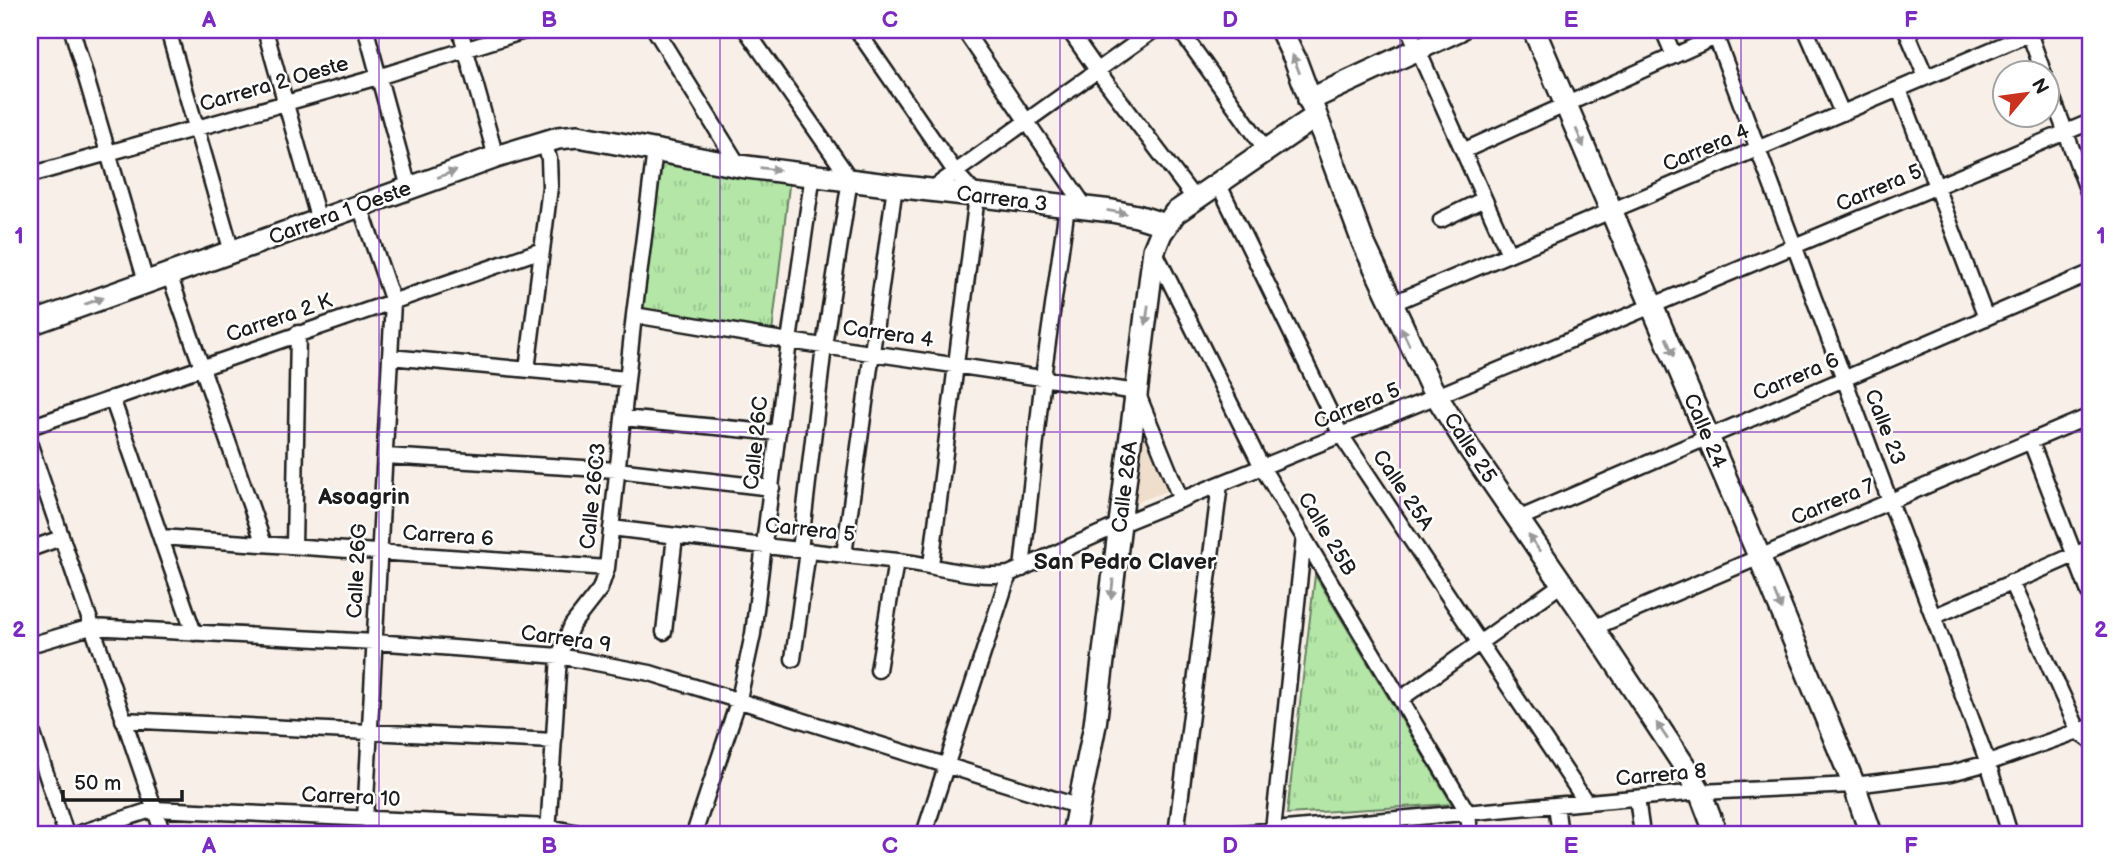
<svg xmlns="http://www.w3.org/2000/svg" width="2120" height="864" font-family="'Balsamiq Sans',sans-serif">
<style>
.built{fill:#f0decd}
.park{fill:url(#park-tufts);stroke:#688162;stroke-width:2}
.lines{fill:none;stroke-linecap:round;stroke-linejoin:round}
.street-casing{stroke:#1c1c1c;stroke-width:19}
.secondary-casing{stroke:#1c1c1c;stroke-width:26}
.street{stroke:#fff;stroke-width:14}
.secondary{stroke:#fff;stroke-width:21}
.oneway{fill:#999}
.grid{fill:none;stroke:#7b2cbf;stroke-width:2;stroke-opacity:0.55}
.labels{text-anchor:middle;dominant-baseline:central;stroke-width:5;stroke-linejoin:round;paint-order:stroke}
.street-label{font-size:21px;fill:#1c1c1c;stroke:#fff}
.neighbourhood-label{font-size:23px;font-weight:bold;fill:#1c1c1c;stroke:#fff}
.neatline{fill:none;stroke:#7b2cbf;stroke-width:2.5}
.grid-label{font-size:23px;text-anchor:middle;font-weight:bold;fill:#7b2cbf}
</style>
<defs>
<pattern id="park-tufts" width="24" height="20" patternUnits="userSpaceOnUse" patternTransform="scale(1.75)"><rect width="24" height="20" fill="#b3e6a7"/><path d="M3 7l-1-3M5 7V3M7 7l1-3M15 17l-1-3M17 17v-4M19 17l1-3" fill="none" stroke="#99c58f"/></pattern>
</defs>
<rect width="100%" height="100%" fill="#f8f0e8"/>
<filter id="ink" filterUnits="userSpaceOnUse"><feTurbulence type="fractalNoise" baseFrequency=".0143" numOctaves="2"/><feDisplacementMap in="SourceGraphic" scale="14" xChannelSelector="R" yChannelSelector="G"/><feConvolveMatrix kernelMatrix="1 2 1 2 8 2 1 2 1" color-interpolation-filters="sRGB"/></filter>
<g filter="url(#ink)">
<path class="built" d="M1142 429 1167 491 1133 504Z"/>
<path class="park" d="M660 160 790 177 772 333 638 310Z
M1315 575 1452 804 1287 814Z"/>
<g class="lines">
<defs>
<path id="street" d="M72 30 146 282
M168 30 232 252
M265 30 319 221
M366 30 409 188
M460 30 496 157
M655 30 739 166
M746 30 850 179 824 346 800 550
M857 30 956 173 977 196 931 565
M964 30 1086 208
M1069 30 1097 70 1194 198
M1180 30 1266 150
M1409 30 1509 254
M1663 30 1674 56
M1806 30 1842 113
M1906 30 1926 77
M2028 30 2044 74
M1716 37 1988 763 2010 834
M2046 80 2090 197
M1899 89 1986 318
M1463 151 1731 30
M30 175 378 77 528 30
M1218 183 1341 435 1586 802
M929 191 1154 30
M360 206 393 302 365 819
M1441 220 1484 199
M1154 250 1262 467 1468 813 1470 834
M169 274 264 544
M1391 304 2038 30
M634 315 789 341 1137 392 1181 500
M390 357 627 379
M527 370 550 187 549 159 544 141
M112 398 194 633
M623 418 778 433
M30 427 542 250
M2031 442 2090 595
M30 445 163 834
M385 456 617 470 772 488
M1518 519 2090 273
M611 528C707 540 802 550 898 561 935 565 973 579 1009 574L1121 524 1437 396 2090 122
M161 537 607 568
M294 546 298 333
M30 549 61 538
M844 555 895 186
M1022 569 1043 377 1067 207
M2011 582 2079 732 2090 740
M1933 617 2090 548
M1593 628 2090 416
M664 632 675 536
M30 645 91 627 375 642 559 656 650 673 1080 807
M793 659 808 551
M878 670 896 561
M1402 698 1562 584
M123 720 554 741
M30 725 66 834
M1637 798 1642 834
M1556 805 1560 834
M1273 830 1304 537
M77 834 154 809 549 827 584 834
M548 834 559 656 572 625 600 589 607 568 634 315 655 150
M694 834 739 699 753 634 789 341 813 174
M924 834 1009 574
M1176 834 1220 484
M1229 834 1700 792 1854 785 1951 773 1988 763 2090 727"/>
<path id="secondary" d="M1281 30 1295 59 1363 242 1431 387 1469 448 1593 628 1689 773 1700 792 1716 834
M1534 30 1759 556 1854 785 1871 834
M1309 100 1459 30
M30 324 496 157 558 138 578 136 739 166 895 186 1112 211 1137 216 1166 225
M1073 834 1095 725 1154 250 1161 233 1175 213 1315 117"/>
</defs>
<use href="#street" class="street-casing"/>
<use href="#secondary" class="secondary-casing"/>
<use href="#street" class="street"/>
<use href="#secondary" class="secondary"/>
</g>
<defs><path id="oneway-solid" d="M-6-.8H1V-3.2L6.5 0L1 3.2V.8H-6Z" transform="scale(1.75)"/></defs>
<g class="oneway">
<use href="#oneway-solid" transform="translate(1296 64) rotate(-111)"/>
<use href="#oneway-solid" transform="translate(1580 138) rotate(67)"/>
<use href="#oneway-solid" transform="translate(770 169) rotate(7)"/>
<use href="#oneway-solid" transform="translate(447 174) rotate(-20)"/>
<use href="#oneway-solid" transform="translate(1117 212) rotate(9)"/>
<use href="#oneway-solid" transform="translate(94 301) rotate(-20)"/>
<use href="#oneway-solid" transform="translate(1147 315) rotate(97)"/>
<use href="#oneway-solid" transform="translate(1405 336) rotate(-115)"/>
<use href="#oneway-solid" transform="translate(1670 347) rotate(67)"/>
<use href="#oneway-solid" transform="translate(1534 543) rotate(-125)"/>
<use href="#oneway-solid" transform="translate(1112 589) rotate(97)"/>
<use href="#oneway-solid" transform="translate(1778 601) rotate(68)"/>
<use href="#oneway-solid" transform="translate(1662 731) rotate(-124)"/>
</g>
</g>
<path class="grid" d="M379 30V834M720 30V834M1060 30V834M1400 30V834M1741 30V834M30 432H2090"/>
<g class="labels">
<g class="street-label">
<text transform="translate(274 84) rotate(-16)">Carrera 2 Oeste</text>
<text transform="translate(1706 148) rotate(-23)">Carrera 4</text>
<text transform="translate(1879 188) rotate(-23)">Carrera 5</text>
<text transform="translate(1002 199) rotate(7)">Carrera 3</text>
<text transform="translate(340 213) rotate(-20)">Carrera 1 Oeste</text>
<text transform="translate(279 318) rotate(-19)">Carrera 2 K</text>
<text transform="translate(888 334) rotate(8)">Carrera 4</text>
<text transform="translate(1796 377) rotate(-23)">Carrera 6</text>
<text transform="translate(1357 406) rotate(-22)">Carrera 5</text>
<text transform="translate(1885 427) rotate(69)">Calle 23</text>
<text transform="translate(1705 431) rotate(67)">Calle 24</text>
<text transform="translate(756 443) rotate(-84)">Calle 26C</text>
<text transform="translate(1470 448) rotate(57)">Calle 25</text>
<text transform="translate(1125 487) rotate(-83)">Calle 26A</text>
<text transform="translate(1403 490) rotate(56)">Calle 25A</text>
<text transform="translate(593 496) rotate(-84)">Calle 26C3</text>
<text transform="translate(1833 502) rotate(-23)">Carrera 7</text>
<text transform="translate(810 530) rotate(6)">Carrera 5</text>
<text transform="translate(1327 534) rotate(59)">Calle 25B</text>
<text transform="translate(448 536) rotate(4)">Carrera 6</text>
<text transform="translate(357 571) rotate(-87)">Calle 26G</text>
<text transform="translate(566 639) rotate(8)">Carrera 9</text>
<text transform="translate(1661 775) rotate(-5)">Carrera 8</text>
<text transform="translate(351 797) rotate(3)">Carrera 10</text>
</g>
<g class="neighbourhood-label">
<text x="364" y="497">Asoagrin</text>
<text x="1125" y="562">San Pedro Claver</text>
</g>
</g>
<rect width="2120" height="864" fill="none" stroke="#fff" stroke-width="77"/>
<g transform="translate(2026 94) rotate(61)"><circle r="33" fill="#ffffff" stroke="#a4a4a4" stroke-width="2"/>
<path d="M0-5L12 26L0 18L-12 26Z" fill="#c8321e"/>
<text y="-10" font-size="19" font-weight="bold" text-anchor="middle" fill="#1c1c1c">N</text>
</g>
<path d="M63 790v10h119v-10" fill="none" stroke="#1c1c1c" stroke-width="3.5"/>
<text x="74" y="790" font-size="21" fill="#1c1c1c" stroke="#ffffff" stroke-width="5" paint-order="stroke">50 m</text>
<rect x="38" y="38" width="2044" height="788" class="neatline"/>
<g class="grid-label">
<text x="209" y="27">A</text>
<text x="549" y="27">B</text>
<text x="890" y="27">C</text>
<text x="1230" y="27">D</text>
<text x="1571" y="27">E</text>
<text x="1911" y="27">F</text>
<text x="19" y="243">1</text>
<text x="2101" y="243">1</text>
<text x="19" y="637">2</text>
<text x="2101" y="637">2</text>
<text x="209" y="853">A</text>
<text x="549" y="853">B</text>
<text x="890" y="853">C</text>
<text x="1230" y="853">D</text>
<text x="1571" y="853">E</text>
<text x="1911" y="853">F</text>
</g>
</svg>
